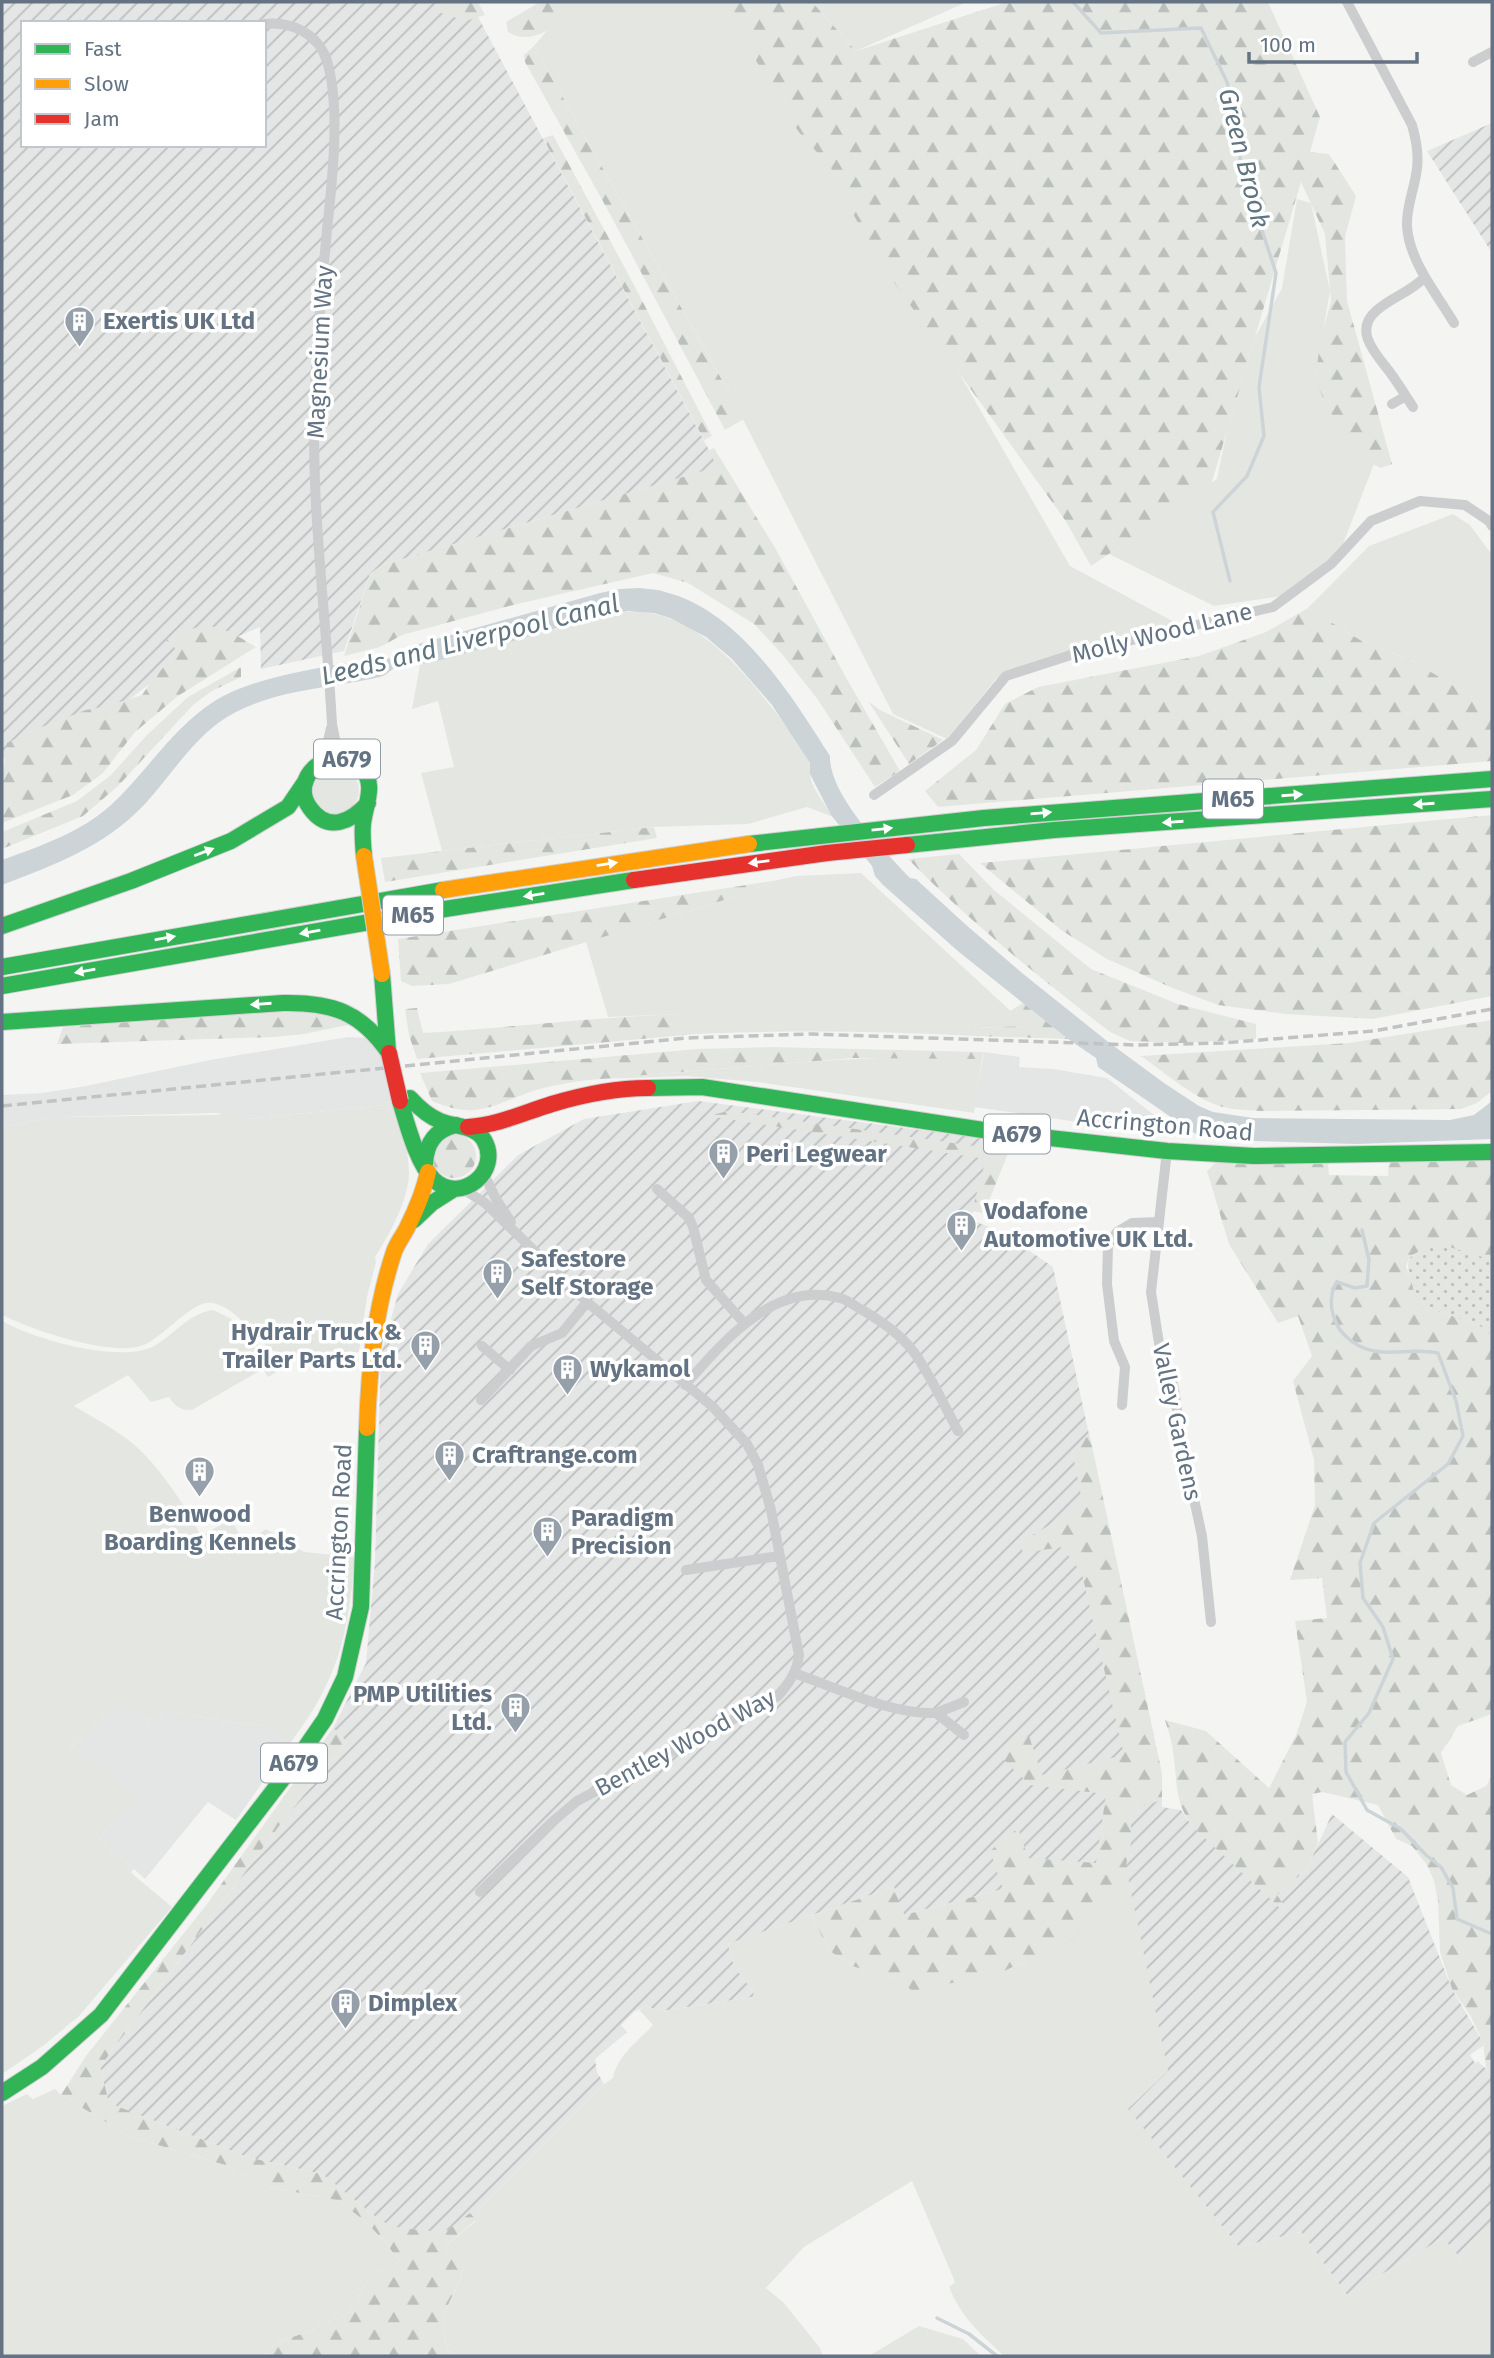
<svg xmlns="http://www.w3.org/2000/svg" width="1494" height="2358" font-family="'Fira Sans',sans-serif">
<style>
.built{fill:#e4e6e5}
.industrial{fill:url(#industrial-furrows);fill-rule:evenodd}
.grass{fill:#e4e7e1}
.forest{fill:url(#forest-firs)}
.park{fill:url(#park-dots)}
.water{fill:#cdd4d8}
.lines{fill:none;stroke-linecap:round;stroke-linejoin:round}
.stream{stroke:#cdd4d8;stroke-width:3.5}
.fast-casing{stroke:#d0d1d1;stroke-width:18}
.slow-casing{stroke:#d0d1d1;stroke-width:18}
.jam-casing{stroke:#d0d1d1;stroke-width:18}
.street{stroke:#cccdce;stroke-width:10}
.fast{stroke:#30b455;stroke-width:16}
.slow{stroke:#ff9f0a;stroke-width:16}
.jam{stroke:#e5322d;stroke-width:16}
.rail{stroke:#c1c3c3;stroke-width:3.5;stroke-dasharray:10 5;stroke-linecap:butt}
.slow-bridge-casing{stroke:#d0d1d1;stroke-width:18;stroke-linecap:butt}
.jam-bridge-casing{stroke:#d0d1d1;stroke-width:18;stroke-linecap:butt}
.slow-bridge{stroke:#ff9f0a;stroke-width:16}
.jam-bridge{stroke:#e5322d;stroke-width:16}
.oneway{fill:#fff}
.labels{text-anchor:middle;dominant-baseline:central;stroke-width:7;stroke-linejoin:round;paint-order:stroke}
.shield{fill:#fff;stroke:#929da8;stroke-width:2}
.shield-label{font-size:23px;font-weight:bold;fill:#647383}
.poi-label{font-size:24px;font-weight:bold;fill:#647383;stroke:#fff;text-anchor:start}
.street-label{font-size:24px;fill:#647383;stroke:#fff}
.water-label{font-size:26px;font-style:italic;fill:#607580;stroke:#fff}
</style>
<defs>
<pattern id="industrial-furrows" width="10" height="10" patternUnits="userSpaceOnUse" patternTransform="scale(1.75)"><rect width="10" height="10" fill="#e4e6e5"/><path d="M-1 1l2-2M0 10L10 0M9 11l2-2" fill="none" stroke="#bcbfbf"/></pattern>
<pattern id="forest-firs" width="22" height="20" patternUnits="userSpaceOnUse" patternTransform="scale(1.75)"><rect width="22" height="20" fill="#e4e7e1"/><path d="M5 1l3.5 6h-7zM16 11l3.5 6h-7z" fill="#bcc0bc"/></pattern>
<pattern id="park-dots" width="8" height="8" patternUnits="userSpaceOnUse" patternTransform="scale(1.75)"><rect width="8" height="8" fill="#e4e7e1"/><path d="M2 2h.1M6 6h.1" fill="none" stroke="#bcc0bc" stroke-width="1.8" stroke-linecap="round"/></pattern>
</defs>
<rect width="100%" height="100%" fill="#f4f5f3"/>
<path class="built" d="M348 1037 366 1038 374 1046 384 1062 395 1104 246 1119 217 1113 57 1117 2 1127V1095L42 1093 86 1086 210 1060Z
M984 1052 1020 1057 1019 1067 1053 1069 1107 1078 1182 1137 974 1107Z
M121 1703 148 1721 165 1710 191 1716 264 1726 289 1745 236 1820 208 1802 145 1879 99 1838 136 1797 71 1746Z"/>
<path class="industrial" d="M2 2H470L718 467 382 565 370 574 344 651 261 669 260 627 180 661 70 744 2 759ZM23 23H264V145H23Z
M1492 123V253L1427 151Z
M698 1101 1012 1142 969 1219 1002 1232 1053 1267 1162 1774V1807L1181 1810 1192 1826 1286 1908 1277 1895 1306 1870 1332 1814 1408 1877 1452 1989 1483 2042V2046L1470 2055 1475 2063 1478 2061 1492 2075V2236L1484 2229 1460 2258 1443 2238 1347 2295 1301 2232 1239 2247 1127 2109 1003 1889 904 1915 894 1887 728 1944 734 1966 754 1993 753 1997 662 2011 645 2006 634 2012 621 2025 627 2032 595 2059 597 2072 604 2084 472 2216 422 2254 322 2174 247 2157 108 2103 100 2067 288 1814 347 1742 333 1728 366 1663 375 1561 381 1355 398 1294 428 1244 518 1155 584 1119Z"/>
<path class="grass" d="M571 2H722L905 279 1070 566 1178 624 1063 653 996 679 947 739 893 714 729 392 534 46Z
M812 2H967L856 51Z
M1297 199 1311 203 1330 291 1315 379 1374 464 1338 557 1289 595 1214 606 1109 554 1217 479 1227 430 1255 337 1282 288Z
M1453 514 1470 525 1492 555V708L1487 707 1415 662 1360 640 1308 608 1369 546Z
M639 611C690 617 726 652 757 689 775 712 794 733 808 759 811 766 810 768 810 774 811 788 826 805 833 817L807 807 748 824 654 827 442 851 421 773 454 767 438 701 412 709 420 665 613 613Z
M311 790a24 24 0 1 1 48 0a24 24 0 1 1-48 0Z
M861 873 1027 1026 976 1028 974 1036C881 1031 790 1030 697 1034L680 1014 608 1017 586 942 721 901 778 880 796 876Z
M910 1057 982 1059 974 1113 757 1082 685 1076 631 1078V1076C724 1069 817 1059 910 1057Z
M395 1104C400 1126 409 1150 409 1173 409 1199 389 1236 375 1257L376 1262 367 1297 359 1352C336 1354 301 1362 280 1354 254 1343 242 1309 212 1303 192 1299 162 1340 141 1346 108 1356 32 1330 2 1315V1127L57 1117 215 1115 235 1112 239 1116 247 1119Z
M213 1310 230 1318 263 1350 286 1363 285 1367 268 1377 263 1369 192 1410C180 1410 176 1407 169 1397L151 1402 128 1375 74 1406C96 1419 119 1431 138 1448 162 1471 186 1507 201 1536L231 1519 245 1544 266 1529 304 1552 355 1557C351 1598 347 1641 329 1679 319 1703 304 1724 289 1745L263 1726 191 1716 165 1710 148 1721 121 1703 71 1746 137 1797 99 1838 134 1869 131 1872 135 1876 172 1907 79 2016 43 2046 2 2074V1321C33 1339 120 1364 154 1346 175 1334 189 1313 213 1310Z
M1130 1887 1168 2071 1128 2109 1239 2247 1301 2232 1347 2295 1443 2238 1460 2258 1484 2228 1492 2236V2356H1004C980 2333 962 2319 949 2287L955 2282 912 2181 804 2247 766 2288 784 2303 820 2348 823 2356H450C446 2344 441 2330 444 2317 448 2299 463 2284 463 2264L444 2247 476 2221 472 2216 604 2084 613 2078C617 2056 638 2041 653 2025L639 2010 645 2006 662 2011 753 1997 754 1993 734 1966 728 1944 812 1915 828 1950 855 1967 902 1980 1004 1971 1068 1942Z
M55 2089 61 2095 131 2137 225 2165 269 2187 336 2200 364 2220 385 2242 400 2262 371 2274 351 2311 311 2331 277 2342 263 2356H2V2106L27 2094 33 2099Z
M919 2326 963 2339 981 2356H869Z"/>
<path class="forest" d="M435 2H478L485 15 466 21 441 13Z
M540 2H576C564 23 532 48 508 32L506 22Z
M721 2H812L856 51 1007 2H1268L1320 117 1310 152 1329 154 1356 196 1345 237 1347 301 1392 464 1381 468 1361 459 1327 407 1315 379 1321 338 1331 301 1325 234 1301 182 1211 485 1091 566 1065 520 882 266 852 212 831 168 798 131Z
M534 46 744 419 725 430 610 214 525 62 524 55Z
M553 135 633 283 712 436 704 440 543 138Z
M714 448 774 546 848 681 900 771 875 787 818 700 782 654 754 624 688 583 653 573 513 605 402 635 380 647 344 656 370 574 382 565 717 467 709 450Z
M1308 608 1360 640 1415 662 1487 707 1492 708V761L938 807 925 791 976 750 1005 704 1038 687 1199 656 1266 632Z
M207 625 231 632 256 647 178 696 135 732 103 773 73 795 2 823V780L7 743 34 730 86 710 107 706 142 695 155 676 173 658 175 648 166 640 176 633Z
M241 667V677L212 691 193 705 118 786 83 816 2 849V832L77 801 111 775 147 735 188 697Z
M868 701 880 710 943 740 909 764Z
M1492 815V996L1373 1019 1285 1014 1218 1005 1170 987 1107 959 1061 930 980 863Z
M654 827 657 838 385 882 381 858Z
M959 854 994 890 1091 969 1178 1004 1256 1024V1039L1181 1043 1130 1041 1110 1032C1040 978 970 922 908 859Z
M778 880 721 901 449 984 412 986 401 981 398 939Z
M1023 1003 1068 1039 974 1036 976 1028 1026 1026 1010 1011Z
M417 1008 423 1033C509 1028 595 1017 681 1014L697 1034 417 1059 409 1035 405 1009Z
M265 1011H323L353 1024 304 1034 275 1037 57 1044 63 1027Z
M1492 1020V1091L1477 1103 1461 1109 1261 1111C1250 1110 1238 1110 1227 1108 1196 1101 1167 1074 1141 1056L1349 1043Z
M773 1047 984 1052 982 1059 853 1058 632 1076 631 1078C600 1078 570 1081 540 1089 495 1102 481 1122 432 1101L420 1073 697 1049Z
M728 1111 1009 1151 984 1213 972 1211 986 1159 708 1116Z
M432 1156a22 22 0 1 1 44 0a22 22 0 1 1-44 0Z
M1492 1159V1260L1420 1251 1409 1257 1406 1267 1413 1283 1418 1304 1479 1325 1492 1336V1714L1458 1726 1441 1753 1451 1785 1467 1795 1486 1786 1492 1776V2075L1486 2069 1483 2042 1470 2015 1452 1989 1440 1952 1438 1901 1434 1881 1427 1865 1412 1846 1396 1839 1378 1805 1322 1792 1312 1794 1318 1843 1306 1870 1277 1895 1286 1908 1284 1912 1192 1826C1173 1799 1178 1782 1173 1752 1172 1741 1168 1730 1165 1720L1206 1731 1269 1788 1296 1735 1307 1702 1295 1621 1327 1618 1322 1578 1290 1580 1315 1505 1314 1460 1293 1381 1312 1356 1298 1316 1278 1323 1229 1244 1207 1171 1218 1160 1328 1162 1329 1175 1388 1176 1389 1161Z
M1089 1432 1162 1774V1800L1135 1808 1131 1821V1843L1126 1865 1130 1887 1068 1942 1004 1971 913 1992 901 1980 855 1967 828 1950 812 1915 894 1887 904 1915 1003 1889 990 1851 1018 1828 1028 1858 1096 1863 1106 1794 1030 1785 1001 1757 1012 1740 1029 1736 1042 1775 1124 1755 1082 1574 1062 1547 1023 1553 1020 1542 1083 1506 1073 1455Z
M333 1728 347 1742 288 1814 100 2067 109 2103 247 2157 322 2174 381 2221 396 2227 426 2231 448 2230 470 2213 476 2220 444 2247 463 2264C463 2284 448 2298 444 2317 441 2330 446 2344 450 2356H263L277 2342 311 2331 351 2311 371 2274 400 2262 385 2242 364 2220 336 2200 269 2187 225 2165 131 2137 61 2095 86 2056 207 1904Z"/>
<path class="park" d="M1443 1245 1492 1260V1336L1479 1325 1417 1304C1415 1289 1405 1272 1409 1258L1420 1251Z"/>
<path class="water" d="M639 588C647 589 657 589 665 592 739 610 792 696 830 756 829 795 884 850 910 878L916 879 965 924 1022 973 1107 1041 1164 1083 1199 1106 1213 1112 1253 1118 1450 1120 1474 1115 1492 1101V1139L1356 1144 1215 1140 1200 1137 1098 1067 1096 1058 1068 1039 959 952 883 885 875 876 872 866 831 815 810 774V763L772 705 732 659 706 637 670 618 654 613 628 611 576 622 510 642 505 641C478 650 451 658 423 664 416 666 409 663 402 664 394 666 388 675 380 677 332 688 281 689 236 712 197 731 173 774 144 805 104 847 54 865 2 885V860C40 846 80 833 111 805 152 767 182 712 236 690 278 673 326 667 371 659 381 657 393 660 402 657 409 655 414 650 419 644L600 593 620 589Z"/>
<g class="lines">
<path class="stream" d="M1073 2 1101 33 1201 28 1227 82 1240 127V163L1276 273 1259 387 1264 436 1247 476 1213 512 1230 581
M1362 1230 1369 1260 1367 1286 1355 1288 1337 1282C1331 1290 1330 1305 1333 1314 1338 1336 1360 1351 1382 1352 1403 1353 1416 1349 1438 1353L1456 1401 1463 1436 1448 1464 1374 1523 1360 1563 1363 1598 1383 1627 1393 1659 1369 1713 1345 1742 1346 1772 1367 1810 1401 1829 1426 1855 1441 1867 1453 1888 1457 1919 1492 1934
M937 2318 969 2334 997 2356"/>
<defs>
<path id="fast" d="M749 844 984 818 1492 779
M907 845 1054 830 1492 799
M364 856C363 845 362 834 363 824 365 804 377 785 361 767 334 740 287 777 310 808 328 833 351 822 368 803
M2 926 131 881 231 841 288 807 305 782
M2 967 443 890
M382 974 388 1051
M2 986 445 909 634 880
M2 1022 283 1003C332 1002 361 1012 389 1053
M648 1088 702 1087 996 1132 1167 1151 1254 1156 1492 1152
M400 1101C407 1124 417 1164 434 1180 461 1205 502 1171 484 1140 475 1125 454 1127 440 1121 428 1116 419 1108 410 1098
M425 1164C426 1143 435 1130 456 1125
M414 1220 432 1203 454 1189
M2 2093 42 2067 101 2015 294 1764 325 1719 345 1677 361 1607 367 1428"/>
<path id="slow" d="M443 890 749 844
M367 1428C369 1368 375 1309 394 1252 397 1243 403 1236 407 1228 416 1210 424 1191 428 1172"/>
<path id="jam" d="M634 880 827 853 907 845
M468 1127C498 1125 523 1113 552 1104 582 1095 616 1088 648 1088"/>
</defs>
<use href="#fast" class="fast-casing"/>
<use href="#slow" class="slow-casing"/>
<use href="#jam" class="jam-casing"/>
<path class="street" d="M1347 2 1412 125C1416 139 1419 153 1417 168 1415 188 1406 206 1407 226 1409 261 1437 294 1454 323
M264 24C291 21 318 33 327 61 341 108 332 182 327 230 322 283 317 336 315 390 310 502 326 612 332 724L336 744 346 759
M1473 62 1492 52
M1392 404 1406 396
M1413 407C1405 395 1398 383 1389 371 1376 354 1353 331 1376 311 1391 297 1411 292 1425 277
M319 759 327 745 331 728
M874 795 952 741 1006 676 1077 653 1273 607 1331 564 1371 521 1420 501 1465 505 1489 521 1492 526
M1167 1151 1151 1292 1159 1343 1174 1388 1181 1439 1202 1536 1211 1622
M484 1174 496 1199 511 1222
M463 1189 485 1203 587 1302 713 1407 747 1444 758 1465 771 1510 799 1655C797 1672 789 1683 778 1696L577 1801 551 1823 480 1892
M657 1189 689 1218 693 1227 706 1280 745 1324
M482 1346 510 1370
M685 1385C724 1341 774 1280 840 1298 848 1300 856 1307 864 1311 882 1322 900 1334 913 1351 929 1372 945 1407 958 1431
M481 1400 531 1346 562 1333 587 1302
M1122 1405 1125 1367 1114 1341 1107 1284 1108 1245 1117 1232 1132 1223 1157 1222
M686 1570 779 1556
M794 1673C837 1688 892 1715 936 1713L964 1735
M936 1713 964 1702"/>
<use href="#fast" class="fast"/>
<use href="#slow" class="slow"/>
<use href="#jam" class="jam"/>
<path class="rail" d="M2 1106 686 1038 812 1034 1136 1045 1222 1043 1374 1031 1492 1009"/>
<defs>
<path id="slow-bridge" d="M364 856 382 974"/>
<path id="jam-bridge" d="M389 1053 400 1101"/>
</defs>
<use href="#slow-bridge" class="slow-bridge-casing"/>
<use href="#jam-bridge" class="jam-bridge-casing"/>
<use href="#slow-bridge" class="slow-bridge"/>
<use href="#jam-bridge" class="jam-bridge"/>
</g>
<defs><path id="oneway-solid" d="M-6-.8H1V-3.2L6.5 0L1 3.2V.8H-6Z" transform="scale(1.75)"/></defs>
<g class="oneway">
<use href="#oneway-solid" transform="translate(1292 795) rotate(-4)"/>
<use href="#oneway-solid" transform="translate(1424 804) rotate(176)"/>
<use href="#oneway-solid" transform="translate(1041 813) rotate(-5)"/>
<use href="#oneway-solid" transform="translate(1173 822) rotate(176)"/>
<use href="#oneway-solid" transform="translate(882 829) rotate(-6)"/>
<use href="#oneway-solid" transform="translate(204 852) rotate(-21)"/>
<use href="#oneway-solid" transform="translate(759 862) rotate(173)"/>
<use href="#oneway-solid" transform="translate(607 864) rotate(-9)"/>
<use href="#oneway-solid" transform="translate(534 895) rotate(171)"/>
<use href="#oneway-solid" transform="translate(310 932) rotate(170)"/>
<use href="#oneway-solid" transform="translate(165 938) rotate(-10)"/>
<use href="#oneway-solid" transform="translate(85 971) rotate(170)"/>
<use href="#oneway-solid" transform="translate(261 1004) rotate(176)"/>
</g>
<defs>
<symbol id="building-pin" viewBox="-11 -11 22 30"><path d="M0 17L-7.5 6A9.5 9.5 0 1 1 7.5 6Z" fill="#96a0aa" stroke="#fff"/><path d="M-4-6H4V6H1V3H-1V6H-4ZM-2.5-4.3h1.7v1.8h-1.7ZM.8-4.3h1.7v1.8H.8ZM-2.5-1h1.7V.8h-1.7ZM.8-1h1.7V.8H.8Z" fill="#fff"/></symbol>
</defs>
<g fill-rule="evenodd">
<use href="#building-pin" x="62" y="304" width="35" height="47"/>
<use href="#building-pin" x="706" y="1136" width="35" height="47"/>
<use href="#building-pin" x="944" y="1208" width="35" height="47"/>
<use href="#building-pin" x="480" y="1256" width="35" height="47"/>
<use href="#building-pin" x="408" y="1328" width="35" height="47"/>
<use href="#building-pin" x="550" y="1352" width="35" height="47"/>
<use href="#building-pin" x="432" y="1438" width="35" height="47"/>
<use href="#building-pin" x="182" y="1454" width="35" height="47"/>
<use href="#building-pin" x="530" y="1514" width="35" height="47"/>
<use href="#building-pin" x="498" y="1690" width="35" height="47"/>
<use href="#building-pin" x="328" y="1986" width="35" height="47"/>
</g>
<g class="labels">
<g class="shield">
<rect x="314" y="739.5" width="66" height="39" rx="5"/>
<rect x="1203" y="779.5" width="60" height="39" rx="5"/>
<rect x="383" y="895.5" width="60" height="39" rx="5"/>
<rect x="984" y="1114.5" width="66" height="39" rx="5"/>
<rect x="261" y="1743.5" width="66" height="39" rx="5"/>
</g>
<g class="shield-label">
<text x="347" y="759">A679</text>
<text x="1233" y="799">M65</text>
<text x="413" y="915">M65</text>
<text x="1017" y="1134">A679</text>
<text x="294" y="1763">A679</text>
</g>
<g class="poi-label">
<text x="103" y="321">Exertis UK Ltd</text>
<text x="746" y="1154">Peri Legwear</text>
<text x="984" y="1211">Vodafone<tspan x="984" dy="28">Automotive UK Ltd.</tspan></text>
<text x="521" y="1259">Safestore<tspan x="521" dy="28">Self Storage</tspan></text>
<text x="402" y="1332" text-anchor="end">Hydrair Truck &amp;<tspan x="402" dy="28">Trailer Parts Ltd.</tspan></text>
<text x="590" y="1369">Wykamol</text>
<text x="472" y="1455">Craftrange.com</text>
<text x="200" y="1514" text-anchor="middle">Benwood<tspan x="200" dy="28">Boarding Kennels</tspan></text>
<text x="571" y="1518">Paradigm<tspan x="571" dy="28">Precision</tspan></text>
<text x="492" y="1694" text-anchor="end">PMP Utilities<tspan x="492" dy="28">Ltd.</tspan></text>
<text x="368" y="2003">Dimplex</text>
</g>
<g class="street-label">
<text transform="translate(320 352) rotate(-87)">Magnesium Way</text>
<text transform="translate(1162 633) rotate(-14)">Molly Wood Lane</text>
<text transform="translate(1165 1125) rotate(5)">Accrington Road</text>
<text transform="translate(1177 1422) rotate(78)">Valley Gardens</text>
<text transform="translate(339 1532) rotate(-87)">Accrington Road</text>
<text transform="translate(685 1743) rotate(-28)">Bentley Wood Way</text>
</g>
<g class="water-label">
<text transform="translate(1244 158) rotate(76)">Green Brook</text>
<text transform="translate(470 640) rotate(-14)">Leeds and Liverpool Canal</text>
</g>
</g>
<rect width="1494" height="2358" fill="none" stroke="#647383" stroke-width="7"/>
<rect x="21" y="21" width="245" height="126" fill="#ffffff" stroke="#c1c7cd" stroke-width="2"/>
<rect x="35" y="44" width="35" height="10" fill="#30b455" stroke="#c1c7cd" stroke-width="2"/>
<text x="84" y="56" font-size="21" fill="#647383">Fast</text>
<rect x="35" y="79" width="35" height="10" fill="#ff9f0a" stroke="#c1c7cd" stroke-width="2"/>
<text x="84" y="91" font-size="21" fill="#647383">Slow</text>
<rect x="35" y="114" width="35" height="10" fill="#e5322d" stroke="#c1c7cd" stroke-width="2"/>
<text x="84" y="126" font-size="21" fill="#647383">Jam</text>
<path d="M1249 52v10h168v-10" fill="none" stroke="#647383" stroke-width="3.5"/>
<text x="1260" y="52" font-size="21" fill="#647383" stroke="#ffffff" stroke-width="5" paint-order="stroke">100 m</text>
</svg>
